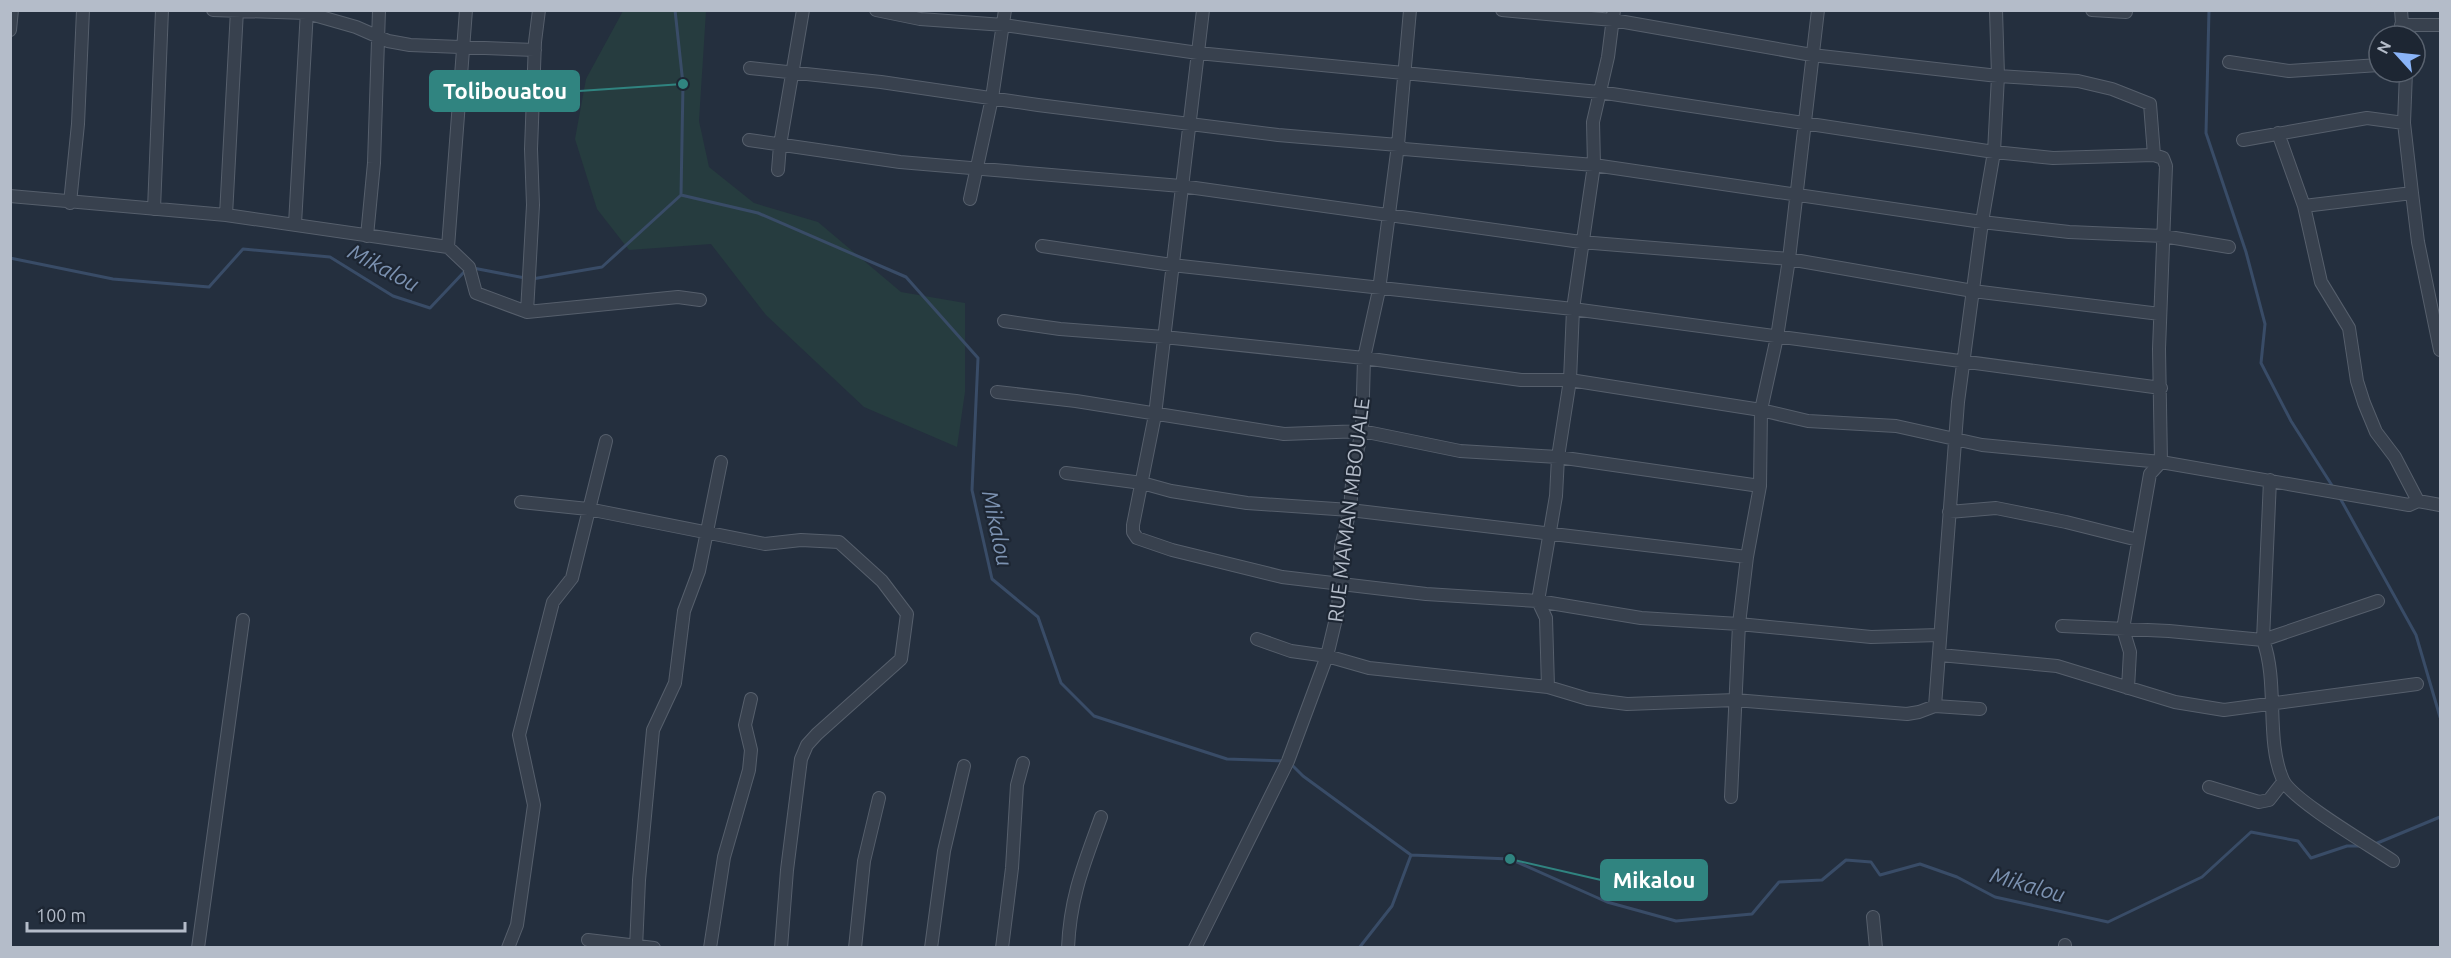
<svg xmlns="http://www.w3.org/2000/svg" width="2451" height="958" font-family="Ubuntu,sans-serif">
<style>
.green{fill:#263c3f}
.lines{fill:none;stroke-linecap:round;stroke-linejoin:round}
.stream{stroke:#394c67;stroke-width:3}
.minor-casing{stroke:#565f6c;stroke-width:14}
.minor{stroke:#38414e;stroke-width:12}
.labels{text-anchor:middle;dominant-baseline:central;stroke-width:4.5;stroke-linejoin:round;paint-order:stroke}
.street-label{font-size:21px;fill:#b4bcc9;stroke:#1d2633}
.water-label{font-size:22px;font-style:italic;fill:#7c92b1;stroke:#1d2633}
.leader{fill:none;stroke:#308480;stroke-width:2}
.callout-dot{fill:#308480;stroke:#1d2633;stroke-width:2}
.callout{fill:#308480;stroke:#308480;stroke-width:2}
.callout-label{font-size:22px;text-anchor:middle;font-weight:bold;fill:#fff}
</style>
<rect width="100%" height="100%" fill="#242f3e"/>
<path class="green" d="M623 11H706L699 121 709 167 754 203 818 222 901 292 965 303V392L957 447 864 407 766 315 711 244 629 250 597 209 575 139 586 79Z"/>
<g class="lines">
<path class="stream" d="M675 10 683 84 681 195
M2209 10 2206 133 2246 252 2265 324 2261 363 2291 421 2333 487
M681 195 758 213 906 277 978 358 972 490 992 579 1038 617 1061 683 1094 716 1227 759 1285 761
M10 258 113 279 209 287 243 249 330 257 393 296 430 308 465 271
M473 268 525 278
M532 279 602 267 681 195
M2340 498 2416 635 2440 717
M1291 764 1303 776 1411 855 1510 859 1607 902 1676 921 1752 914 1779 882 1822 880 1846 860 1871 862 1880 875 1920 864 1957 877 1995 897 2108 922 2202 877 2251 832 2298 841 2311 858 2347 846H2362
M2375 844 2440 817
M1359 948 1392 906 1411 855"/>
<defs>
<path id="minor" d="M213 10 307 13 356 27 388 41 410 45 535 50
M876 10 920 19 1004 25 1198 53 1599 92 1994 152 2053 158 2154 155 2163 158 2166 166 2159 349 2161 462 2150 474 2123 629 2130 652 2128 688
M1203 10 1155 415 1133 525V532L1137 538 1172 550 1282 577 1426 594 1538 601 1641 618 1739 624 1871 637 1939 635
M1502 10 1613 20 1812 55 1998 76 2078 81 2112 89 2150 104 2154 155
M2092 10 2126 12
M2401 10 2403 36
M2401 25H2440
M10 30 12 10
M2229 62 2289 71 2379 65
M750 68 881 82 1038 105 1278 135 1398 145 1404 149 1594 165 1982 222 2069 232 2163 236 2229 247
M2406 72 2404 123 2412 193 2418 242 2440 350
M2278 133 2304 206 2321 282 2349 328 2357 381 2364 403 2376 432 2395 457 2418 501
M749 140 900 162 1181 186 1581 242 1789 259 1973 291 2160 314
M2243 140 2367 118 2404 123
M778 170 780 145 803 10
M10 196 226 215 448 247 469 267 476 293 527 312 678 297 700 300
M970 199 992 98 1005 10
M70 203 78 124 83 10
M2304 206 2412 193
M154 209 162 10
M226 215 237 10
M295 224 307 10
M367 236 374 163 379 10
M1042 246 1172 265 1573 309 2161 388
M448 247 466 10
M527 312 533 205 531 149 535 42 539 10
M1004 321 1060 329 1164 337 1364 358 1521 380H1570L1761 410 1808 421 1896 426 1982 445 2161 462 2409 505 2418 501 2440 505
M997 392 1076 401 1284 434 1362 431 1460 451 1558 457 1760 486
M1066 473 1142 483 1171 491 1247 503 1350 510 1747 557
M2270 480 2263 640C2279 683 2265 740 2283 780 2292 800 2371 846 2393 861
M521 502 588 509 765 544 801 540 839 542 882 581 907 614 901 659 817 734 807 745 801 759 787 870 781 948
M1949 512 1996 508 2066 522 2138 540
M2062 626 2169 631 2263 640 2378 601
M1257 639 1291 651 1327 656 1369 668 1548 687 1588 699 1627 704 1735 700 1907 714 1919 712 1935 706 1980 709
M1940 655 2057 666 2175 702 2224 710 2417 684
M1548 687 1546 618 1538 601 1556 496 1558 457 1570 380 1573 309 1594 165 1593 122 1608 57 1614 10
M1935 706 1958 402 1982 222 1994 152 1998 76 1996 10
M2209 787 2259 802 2269 800 2283 782
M1731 797 1739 624 1747 557 1760 486 1761 410 1777 337 1789 259 1818 10
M1873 917 1876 948
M588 940 654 948
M198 948 243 620
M508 948 517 925 534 805 519 735 553 602 572 578 606 441
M636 948 639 880 653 730 675 683 684 611 699 571 721 462
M710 948 724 857 749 770 751 750 745 725 751 699
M855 948 864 861 879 798
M931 948 944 851 964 766
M1002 948 1012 868 1017 785 1023 763
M1068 948C1070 897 1084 864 1101 817
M1195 948 1288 761 1327 656 1338 610 1341 547 1350 510 1353 470 1362 431 1364 358 1379 290 1398 145 1410 10
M2065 948V945"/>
</defs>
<use href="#minor" class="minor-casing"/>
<use href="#minor" class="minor"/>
</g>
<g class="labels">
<g class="street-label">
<text transform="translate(1348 510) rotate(-83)">RUE MAMAN MBOUALE</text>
</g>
<g class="water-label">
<text transform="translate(384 267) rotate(28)">Mikalou</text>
<text transform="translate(998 528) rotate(78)">Mikalou</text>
<text transform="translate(2028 884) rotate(16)">Mikalou</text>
</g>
</g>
<path class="leader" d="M683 84L579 91M1510 859L1601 880"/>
<g class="callout-dot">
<circle cx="683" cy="84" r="6"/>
<circle cx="1510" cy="859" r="6"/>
</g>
<g class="callout">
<rect x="430" y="71" width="149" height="40" rx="6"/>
<rect x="1601" y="860" width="106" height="40" rx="6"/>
</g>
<g class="callout-label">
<text x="505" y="99">Tolibouatou</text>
<text x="1654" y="888">Mikalou</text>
</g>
<rect width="2451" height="958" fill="none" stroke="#b4bcc9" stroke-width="24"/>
<g transform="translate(2397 54) rotate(297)"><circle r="28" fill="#1d2633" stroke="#59626f" stroke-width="1.5"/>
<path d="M0-4.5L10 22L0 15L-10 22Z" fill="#8ab4f8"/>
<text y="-9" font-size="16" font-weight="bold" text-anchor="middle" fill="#b4bcc9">N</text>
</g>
<path d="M27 922v9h158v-9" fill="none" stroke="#b4bcc9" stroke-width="3"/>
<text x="36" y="922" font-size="18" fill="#b4bcc9" stroke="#1d2633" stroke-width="4.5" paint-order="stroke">100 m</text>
</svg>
